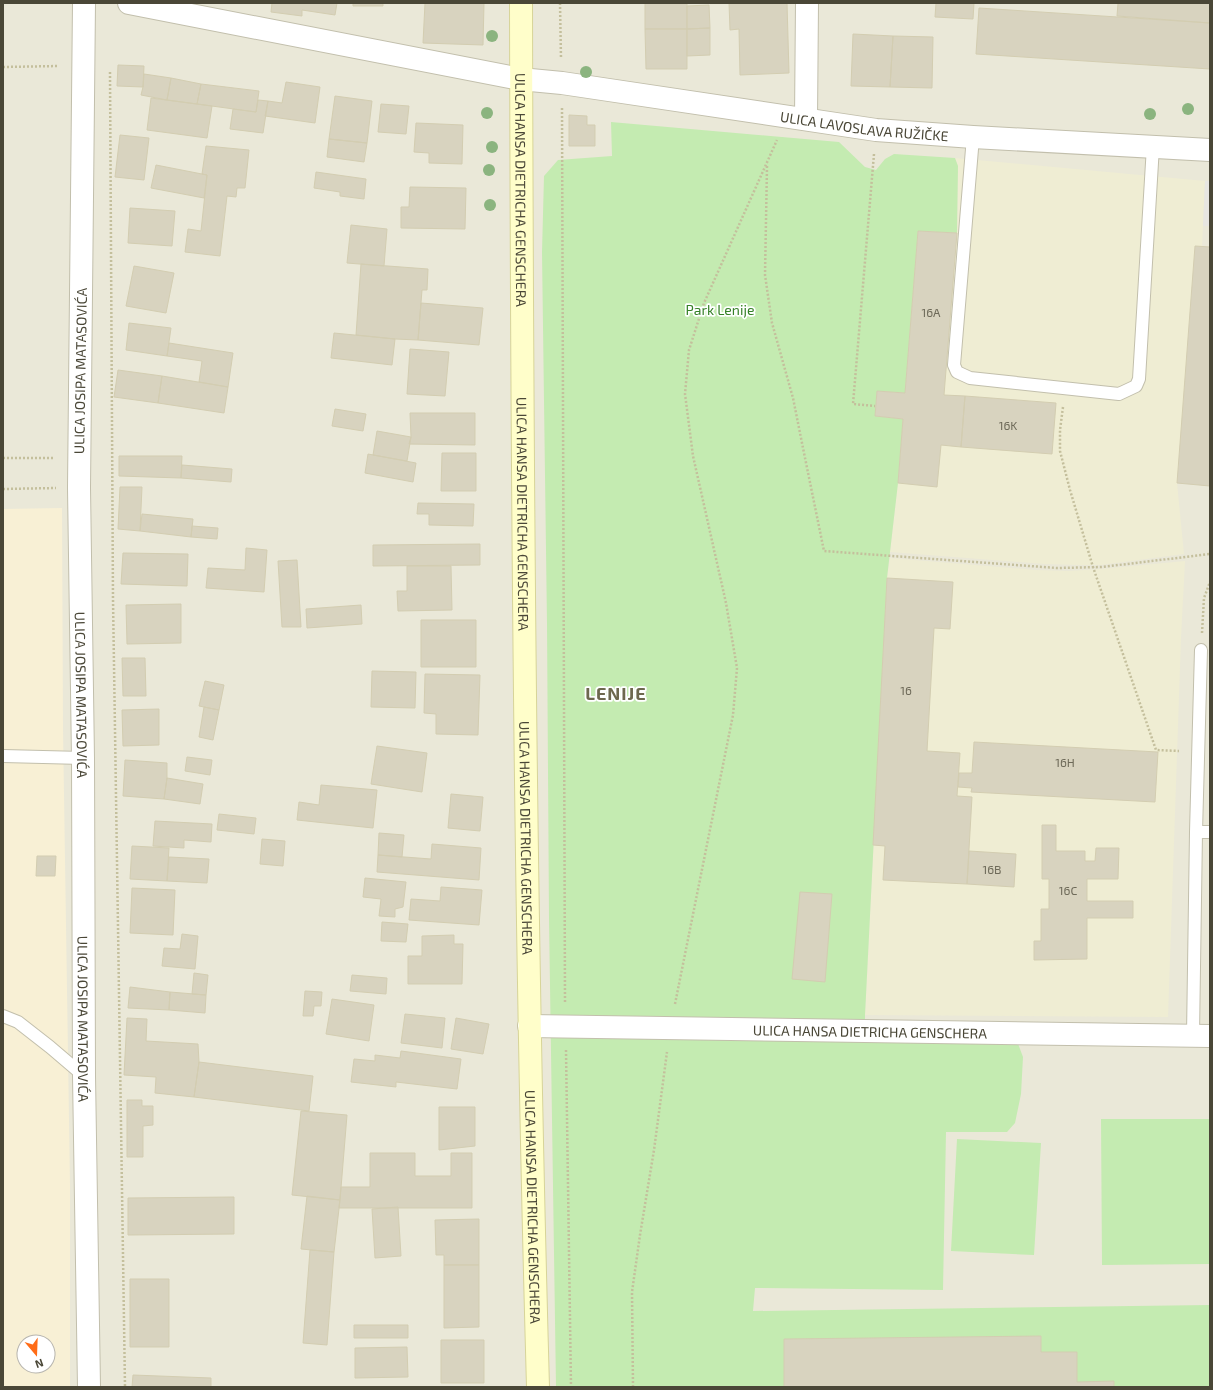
<svg xmlns="http://www.w3.org/2000/svg" width="1213" height="1390" font-family="'Exo 2',sans-serif">
<style>
.residential{fill:#eae8d8;fill-rule:evenodd}
.commercial{fill:#f8f0d5;fill-rule:evenodd}
.education{fill:#efedd3}
.green{fill:#c4ebb1}
.parking{fill:#e7e6e1}
.building{fill:#d8d3bf;stroke:#d3cdb1}
.lines{fill:none;stroke-linecap:round;stroke-linejoin:round}
.lane-casing{stroke:#c2bfac;stroke-width:14}
.street-casing{stroke:#c2bfac;stroke-width:24}
.secondary-casing{stroke:#d7d498;stroke-width:24}
.path{stroke:#c4bf9c;stroke-width:2.5;stroke-dasharray:2 2;stroke-linecap:butt}
.lane{stroke:#fff;stroke-width:12}
.street{stroke:#fff;stroke-width:22}
.secondary{stroke:#fffeca;stroke-width:22}
.tree{fill:#8bb47f}
.labels{text-anchor:middle;dominant-baseline:central;stroke-width:3.5;stroke-linejoin:round;paint-order:stroke}
.number-label{font-size:12px;fill:#6e6a59}
.street-label{font-size:14px;fill:#4a4737;stroke:#fff}
.park-label{font-size:14px;fill:#358027;stroke:#fff}
.district-label{font-size:18px;font-weight:bold;letter-spacing:1px;fill:#6d684e;stroke:#fff}
</style>
<rect width="100%" height="100%" fill="#f5f4ea"/>
<path class="residential" d="M3 3H1210V1387H3ZM24 1342H48V1366H24Z"/>
<path class="commercial" d="M62 508 63 729 70 1185V1387H3V509ZM24 1342H48V1366H24Z"/>
<path class="education" d="M955 158 1205 181 1202 247 1195 246 1177 483 1184 554 1101 565H1079L1045 564 890 552 898 483 903 419 875 416 877 391 905 393 918 231 957 233 958 166Z
M890 558 1036 570 1068 571 1100 569 1185 561 1181 638 1168 1017 865 1015 887 578Z"/>
<path class="green" d="M611 122 839 142 865 167 876 170 885 159 894 154 955 158 958 166 957 233 918 231 905 393 877 391 875 416 903 419 898 483 887 578 865 1015V1040L1017 1041 1023 1057 1021 1094 1015 1123 1007 1132H946L943 1290 755 1288 753 1311 1210 1305V1387H556L549 918 547 624 542 252 544 176 558 160 612 156Z
M1101 1119H1210V1264L1102 1265Z
M957 1139 1041 1143 1034 1255 951 1251Z"/>
<path class="parking" d="M1205 181H1210V226H1203Z"/>
<path class="building" d="M272 3H337L335 15 302 10V16L271 12Z
M353 3H383V6H353Z
M425 3H484L483 45 423 43Z
M645 3H687V29H645Z
M729 3H787L789 73 740 75 739 29 730 30Z
M936 3H974L973 19 935 17Z
M1118 3H1210V23L1117 16Z
M709 5 710 28 687 29V6Z
M979 8 1210 23V69L976 54Z
M710 28V55L687 56V29Z
M645 29H687V69H646Z
M853 34 893 36 890 87 851 86Z
M893 36 933 37 932 88 890 87Z
M118 65 144 66 143 87 117 86Z
M144 74 171 78 167 100 141 95 143 87Z
M171 78 201 84 197 104 167 100Z
M286 82 320 87 315 123 265 116 268 101 282 103Z
M201 84 259 91 256 112 197 104Z
M335 96 372 101 367 143 329 139Z
M151 98 212 106 207 138 147 130Z
M258 100 268 101 263 133 230 129 233 109 256 112Z
M381 104 409 106 406 134 378 132Z
M569 115 587 116V125H595V146H569Z
M416 123 463 125 462 164 429 163V153L414 152Z
M120 135 149 138 144 180 115 177Z
M329 139 367 143 364 162 327 157Z
M206 146 249 150 245 188H237L236 197 227 196 220 256 185 252 188 229 201 231 207 175 202 174Z
M156 165 207 175 204 198 151 188Z
M316 172 366 179 364 199 340 196V192L314 188Z
M410 187 466 188 465 229 401 228V207H409Z
M130 208 175 211 172 246 128 243Z
M351 225 387 229 384 266 347 263Z
M918 231 957 233 944 395 965 396 961 447 941 445 937 487 898 483 903 419 875 416 877 391 905 393Z
M1195 246 1210 247V486L1177 483Z
M361 264 428 269 427 290H422L418 340 395 339 356 335Z
M134 266 174 273 166 313 126 306Z
M421 303 483 308 479 345 418 340Z
M129 323 171 328 167 356 126 350Z
M334 333 395 339 392 365 331 358Z
M169 343 233 353 228 387 199 382 202 361 167 356Z
M410 349 449 352 445 396 407 394Z
M118 370 162 376 158 403 114 397Z
M162 376 228 387 224 413 158 403Z
M965 396 1056 403 1052 454 961 447Z
M335 409 366 414 363 431 332 426Z
M410 413H475V445L409 444 411 437Z
M377 431 411 437 407 461 373 455Z
M442 453H476V491H441Z
M368 454 416 463 413 482 365 473Z
M119 456H182L181 478 119 476Z
M182 465 232 469 231 482 181 478Z
M120 487H142L140 531 118 529Z
M418 503 474 504 473 526 429 525V514H417Z
M142 514 193 519 191 537 140 531Z
M192 526 218 528 217 539 191 537Z
M480 544V565L373 566V545Z
M246 548 267 550 264 592 206 588 208 568 245 570Z
M123 553 188 554 187 586 121 584Z
M297 560 301 627H282L278 561Z
M407 566H451L452 610 398 611 397 591H407Z
M887 578 953 582 950 629 934 628 927 751 960 753 957 796 972 797 967 884 883 880 885 846 873 845Z
M181 604V643L127 644 126 605Z
M361 605 362 624 307 628 306 609Z
M421 620H476V667H421Z
M122 658H145L146 696H123Z
M372 671 416 672 415 708 371 707Z
M425 674 480 675 478 735 436 734V714L424 713Z
M205 681 224 685 219 710 199 706Z
M204 707 219 710 213 740 199 737Z
M159 709V745L123 746 122 710Z
M974 742 1158 752 1155 802 971 792 972 788 958 787 959 773H972Z
M377 746 427 753 422 792 371 784Z
M187 757 212 760 210 775 185 771Z
M125 760 167 763V778L164 799 123 796Z
M167 778 203 784 200 804 164 799Z
M321 785 377 790 373 828 297 820 299 802 319 805Z
M451 794 483 797 480 831 448 828Z
M219 814 256 818 254 834 217 830Z
M155 821 212 824 211 842 184 840V848L153 846Z
M1042 825H1056V851H1085V861H1095L1096 848H1119L1118 879H1087V901H1133V918H1087V959L1034 960V941H1041V909H1049V879H1042Z
M379 833 404 835 402 857 378 855Z
M262 839 285 841 283 866 260 864Z
M432 844 481 848 479 880 377 872 378 855 431 859Z
M132 846 169 848 167 881 130 879Z
M969 851 1016 854 1014 887 967 884Z
M37 856H56L55 876H36Z
M169 857 209 859 207 883 167 881Z
M365 878 406 882 403 907 395 909V917L379 916 381 899 363 897Z
M441 887 482 890 479 925 409 920 411 899 440 901Z
M132 888 175 890 173 935 130 933Z
M800 892 832 894 825 982 792 979Z
M382 922 408 924 406 942 381 941Z
M182 934 198 936 195 969 162 966 164 948 180 949Z
M454 935V944H463L462 984H408V956H422V936Z
M194 973 208 975 206 995 192 994Z
M352 975 387 978 386 994 350 991Z
M130 987 170 992 169 1010 128 1008Z
M305 991 322 992 321 1006H314L313 1016H303Z
M170 992 206 995 205 1013 169 1010Z
M332 999 374 1005 369 1041 326 1034Z
M405 1014 445 1018 442 1048 401 1043Z
M127 1018 147 1019 146 1041 198 1044 199 1062 194 1097 155 1093 156 1077 124 1075Z
M456 1018 489 1024 483 1054 451 1049Z
M401 1051 461 1059 457 1089 396 1082V1087L351 1082 354 1059 375 1061V1055L400 1058Z
M199 1062 313 1076 309 1111 194 1097Z
M127 1100H142V1106H153V1125L143 1126V1157H127Z
M439 1107H475V1146L439 1150Z
M301 1111 347 1115 340 1200 292 1195Z
M370 1153H415V1176H451V1153H472V1208H339L341 1187H370Z
M307 1196 340 1200 334 1252 301 1249Z
M234 1197V1234L128 1235V1198Z
M398 1207 401 1256 375 1258 372 1209Z
M479 1219V1265H444V1255H436L435 1220Z
M310 1250 334 1252 327 1345 303 1343Z
M444 1265H479V1327L444 1328Z
M130 1279H169V1347H130Z
M354 1325H408V1338H354Z
M1041 1336V1352H1077V1382L1114 1381V1387H784V1339Z
M441 1340H484V1383H441Z
M407 1347 408 1377 355 1378V1348Z
M133 1375 211 1378V1387H132Z"/>
<g class="lines">
<defs>
<path id="lane" d="M973 137 954 365 957 372 970 378 1119 394 1136 386 1139 379 1153 146
M3 756 83 758
M1196 832 1201 650
M3 1016 18 1022 50 1047 84 1076
M1193 1035 1196 832H1210"/>
<g id="street">
<path id="s1" d="M84 3 79 488 83 758 84 1076 89 1387"/>
<path id="s2" d="M129 3 520 79 562 83 876 130 973 137 1210 150"/>
<path d="M806 119 807 3"/>
<path id="s3" d="M529 1026 1210 1036"/>
</g>
<g id="secondary">
<path id="s4" d="M521 3C522 464 525 926 538 1387"/>
</g>
</defs>
<use href="#lane" class="lane-casing"/>
<use href="#street" class="street-casing"/>
<use href="#secondary" class="secondary-casing"/>
<path class="path" d="M560 3 561 59
M3 67 59 66
M110 72 113 599 125 1387
M562 108 565 1003
M874 154 853 404 875 406
M767 166 765 275 772 323 793 398 804 453 824 551 1057 568 1102 567 1210 554
M1063 407 1060 430V451L1070 490 1093 567 1156 750 1179 751
M3 458H55
M3 489 56 488
M1202 633 1204 598 1210 582
M675 1004 733 715 737 668 726 603 693 456 685 394 689 350 704 303 777 140
M566 1050 571 1387
M633 1387 632 1292 640 1235 654 1150 667 1052"/>
<use href="#lane" class="lane"/>
<use href="#street" class="street"/>
<use href="#secondary" class="secondary"/>
</g>
<g class="tree">
<circle cx="492" cy="36" r="6"/>
<circle cx="586" cy="72" r="6"/>
<circle cx="1188" cy="109" r="6"/>
<circle cx="487" cy="113" r="6"/>
<circle cx="1150" cy="114" r="6"/>
<circle cx="492" cy="147" r="6"/>
<circle cx="489" cy="170" r="6"/>
<circle cx="490" cy="205" r="6"/>
</g>
<g class="labels">
<g class="number-label">
<text x="931" y="312">16A</text>
<text x="1008" y="425">16K</text>
<text x="906" y="690">16</text>
<text x="1065" y="762">16H</text>
<text x="992" y="869">16B</text>
<text x="1068" y="890">16C</text>
</g>
<g class="street-label">
<text stroke="none"><textPath href="#s2" startOffset="746">ULICA LAVOSLAVA RUŽIČKE</textPath></text>
<text stroke="none"><textPath href="#s4" startOffset="187">ULICA HANSA DIETRICHA GENSCHERA</textPath></text>
<text transform="translate(80 371) rotate(-89)">ULICA JOSIPA MATASOVIĆA</text>
<text stroke="none"><textPath href="#s4" startOffset="511">ULICA HANSA DIETRICHA GENSCHERA</textPath></text>
<text stroke="none"><textPath href="#s1" startOffset="692">ULICA JOSIPA MATASOVIĆA</textPath></text>
<text stroke="none"><textPath href="#s4" startOffset="835">ULICA HANSA DIETRICHA GENSCHERA</textPath></text>
<text stroke="none"><textPath href="#s1" startOffset="1016">ULICA JOSIPA MATASOVIĆA</textPath></text>
<text stroke="none"><textPath href="#s3" startOffset="341">ULICA HANSA DIETRICHA GENSCHERA</textPath></text>
<text stroke="none"><textPath href="#s4" startOffset="1204">ULICA HANSA DIETRICHA GENSCHERA</textPath></text>
</g>
<g class="park-label">
<text x="720" y="309">Park Lenije</text>
</g>
<g class="district-label">
<text x="616" y="693">LENIJE</text>
</g>
</g>
<rect width="1213" height="1390" fill="none" stroke="#4a4737" stroke-width="8"/>
<g transform="translate(36 1354) rotate(161)"><circle r="19" fill="#ffffff" stroke="#b7b5af"/>
<path d="M0-3L7 15L0 10L-7 15Z" fill="#ff6c17"/>
<text y="-6" font-size="11" font-weight="bold" text-anchor="middle" fill="#4a4737">N</text>
</g>
</svg>
